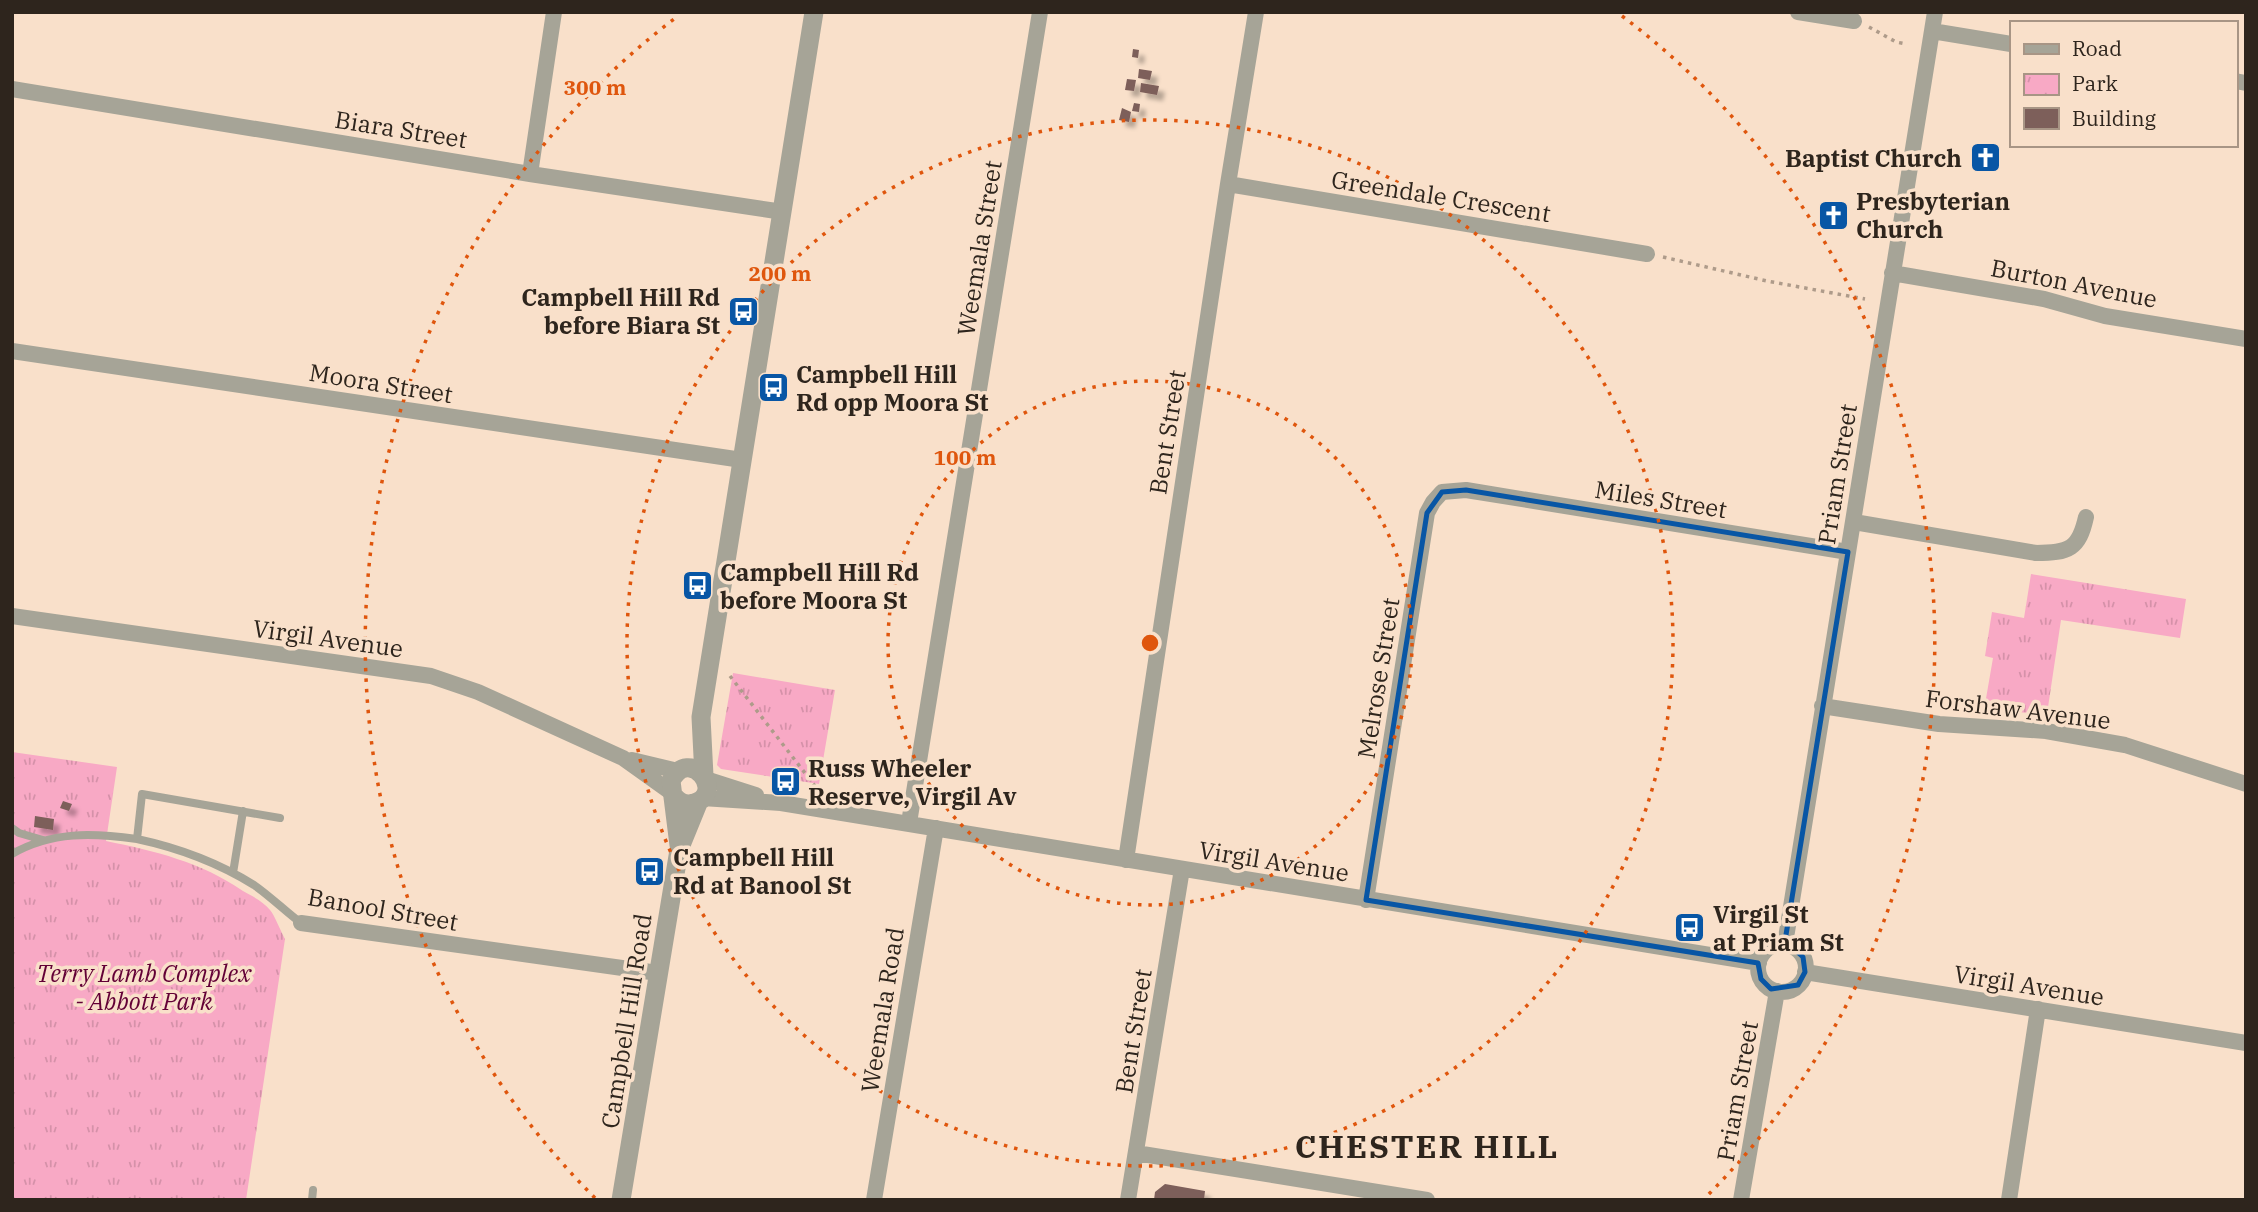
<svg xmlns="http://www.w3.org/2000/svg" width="2258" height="1212" font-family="'IBM Plex Serif',serif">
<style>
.park{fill:url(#park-tufts)}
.building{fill:#7d5f5a;filter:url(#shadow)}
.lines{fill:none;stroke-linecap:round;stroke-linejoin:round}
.path{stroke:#ae9b8a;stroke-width:3.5;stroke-dasharray:3.5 5;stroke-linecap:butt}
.service{stroke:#a6a497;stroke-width:8}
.minor{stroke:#a6a497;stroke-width:16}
.tertiary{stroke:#a6a497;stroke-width:19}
.marked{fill:none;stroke:#0856a5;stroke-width:5;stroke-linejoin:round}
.ring{fill:none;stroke:#df560d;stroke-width:3.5;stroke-dasharray:3.5 7}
.labels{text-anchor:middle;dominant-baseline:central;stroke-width:7;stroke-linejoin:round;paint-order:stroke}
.street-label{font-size:24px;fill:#2e251d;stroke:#f9e0ca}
.poi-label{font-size:24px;font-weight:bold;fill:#2e251d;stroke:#f9e0ca;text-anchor:start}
.park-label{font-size:24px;font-style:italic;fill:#630036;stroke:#f9e0ca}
.district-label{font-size:32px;font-weight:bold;letter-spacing:2px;fill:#2e251d;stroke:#f9e0ca}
.centre{fill:#df560d;stroke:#f9e0ca;stroke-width:3.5}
.ring-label{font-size:21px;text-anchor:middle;font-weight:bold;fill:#df560d;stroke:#f9e0ca;stroke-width:7;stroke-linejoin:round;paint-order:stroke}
</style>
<defs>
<pattern id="park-tufts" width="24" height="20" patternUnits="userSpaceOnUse" patternTransform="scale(1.75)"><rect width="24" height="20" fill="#f8a9c5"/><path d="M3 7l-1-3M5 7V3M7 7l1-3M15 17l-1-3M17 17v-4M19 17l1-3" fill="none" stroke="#d591a9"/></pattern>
<filter id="shadow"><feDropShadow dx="6" dy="6" stdDeviation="2" flood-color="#0004"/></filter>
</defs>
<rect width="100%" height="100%" fill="#f9e0ca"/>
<path class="park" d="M2031 574 2186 599 2180 638 2061 620 2047 714 1984 710 1993 658 1985 656 1992 612 2024 618Z
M733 673 835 690 819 784 721 769 717 765Z
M12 752 117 767 106 841C155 851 201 862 243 891 252 896 264 902 270 910 275 916 280 930 285 939L246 1200H12Z"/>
<path class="building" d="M1133 49 1139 50 1138 58 1132 57Z
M1139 69 1152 71 1150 80 1138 78Z
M1127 79 1136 80 1134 91 1125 90Z
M1141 83 1159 86 1157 95 1140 92Z
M1134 103 1140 104 1139 112 1132 111Z
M1122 108 1131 112 1129 122 1119 120Z
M63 801 72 804 69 811 60 808Z
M35 816 54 819 53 830 34 827Z
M1165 1184 1205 1191 1204 1200H1154L1155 1192Z"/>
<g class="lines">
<path class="path" d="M1869 27 1896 42 1906 44
M1663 257 1767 281 1865 299
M730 676 815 786"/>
<path class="service" d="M280 818 142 794 137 839C179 848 217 862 254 885 270 896 285 911 301 923
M12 828 19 833 43 840
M12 854C52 831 93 833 137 839
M233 873 243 811
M312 1200 313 1190"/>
<path class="minor" d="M1798 12 1854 21
M1932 31 2011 44
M2235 81 2246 83
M12 89 530 174 783 212
M530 174 554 12
M1228 184 1647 254
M1892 273 2044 299 2105 316 2246 339
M12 351 742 460
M1854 522 2036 553C2069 553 2079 549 2086 517
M12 616 431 676 478 692 623 758 672 793
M1822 706 1939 724 2046 731 2125 745 2246 784
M632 760 678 771
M706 779 756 795
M702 798 781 803 1759 963
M909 823 1040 12
M1126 860 1228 184 1256 12
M1366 900 1427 513 1433 502 1442 492 1466 490 1848 552
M301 923 658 973
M1785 944 1935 12
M1758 968a24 24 0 1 1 48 0a24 24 0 1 1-48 0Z
M1805 972 2246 1043
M1136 1153 1427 1200
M874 1200 936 828
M1128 1200 1182 869
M1741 1200 1777 991
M2009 1200 2038 1009"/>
<path class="tertiary" d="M704 776 701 717 814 12
M674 796C679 802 686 806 694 803 727 793 689 745 671 781L679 845
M621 1200 679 850 699 801"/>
</g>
<path class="marked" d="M1466 490 1848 552 1785 941 1803 957 1805 972 1798 985 1771 989 1761 979 1758 963 1366 900 1427 513 1442 492Z"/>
<g class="ring">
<circle cx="1150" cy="643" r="262"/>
<circle cx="1150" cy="643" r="523"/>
<path d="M595 1198A785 785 0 0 1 678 16M1622 16A785 785 0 0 1 1705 1198"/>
</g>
<defs>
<symbol id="church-square" viewBox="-11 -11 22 22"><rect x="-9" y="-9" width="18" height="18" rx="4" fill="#0856a5" stroke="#f9e0ca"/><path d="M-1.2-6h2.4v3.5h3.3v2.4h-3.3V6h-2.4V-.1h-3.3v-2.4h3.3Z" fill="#fff"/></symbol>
<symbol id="bus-square" viewBox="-11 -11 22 22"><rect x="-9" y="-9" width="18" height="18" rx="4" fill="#0856a5" stroke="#f9e0ca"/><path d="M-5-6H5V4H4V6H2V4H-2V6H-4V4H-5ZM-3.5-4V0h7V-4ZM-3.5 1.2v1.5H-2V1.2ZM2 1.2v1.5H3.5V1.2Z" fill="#fff"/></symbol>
</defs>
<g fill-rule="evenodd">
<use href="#church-square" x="1968" y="140" width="35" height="35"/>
<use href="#church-square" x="1816" y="198" width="35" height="35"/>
<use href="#bus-square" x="726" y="294" width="35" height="35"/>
<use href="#bus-square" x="756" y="370" width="35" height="35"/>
<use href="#bus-square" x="680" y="568" width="35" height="35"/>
<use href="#bus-square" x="768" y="764" width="35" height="35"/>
<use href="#bus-square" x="632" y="854" width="35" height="35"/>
<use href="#bus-square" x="1672" y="910" width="35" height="35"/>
</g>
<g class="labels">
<g class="street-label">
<text transform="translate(401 129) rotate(9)">Biara Street</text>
<text transform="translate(1441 196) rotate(9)">Greendale Crescent</text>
<text transform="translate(979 248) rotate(-81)">Weemala Street</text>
<text transform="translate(2074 283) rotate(11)">Burton Avenue</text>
<text transform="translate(381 383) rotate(9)">Moora Street</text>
<text transform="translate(1167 432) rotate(-81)">Bent Street</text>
<text transform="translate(1837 474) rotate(-81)">Priam Street</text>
<text transform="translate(1661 499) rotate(9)">Miles Street</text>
<text transform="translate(328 638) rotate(8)">Virgil Avenue</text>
<text transform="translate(1378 678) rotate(-81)">Melrose Street</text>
<text transform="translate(2018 709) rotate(7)">Forshaw Avenue</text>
<text transform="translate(1274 861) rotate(9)">Virgil Avenue</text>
<text transform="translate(383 909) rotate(10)">Banool Street</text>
<text transform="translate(2029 985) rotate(9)">Virgil Avenue</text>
<text transform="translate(882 1010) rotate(-81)">Weemala Road</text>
<text transform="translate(626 1021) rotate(-81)">Campbell Hill Road</text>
<text transform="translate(1133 1031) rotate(-81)">Bent Street</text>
<text transform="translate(1737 1091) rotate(-80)">Priam Street</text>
</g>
<g class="poi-label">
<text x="1962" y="158" text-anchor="end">Baptist Church</text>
<text x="1856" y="201">Presbyterian<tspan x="1856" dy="28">Church</tspan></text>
<text x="720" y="297" text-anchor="end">Campbell Hill Rd<tspan x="720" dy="28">before Biara St</tspan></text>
<text x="796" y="374">Campbell Hill<tspan x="796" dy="28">Rd opp Moora St</tspan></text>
<text x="720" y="572">Campbell Hill Rd<tspan x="720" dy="28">before Moora St</tspan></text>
<text x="808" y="768">Russ Wheeler<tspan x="808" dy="28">Reserve, Virgil Av</tspan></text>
<text x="673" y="857">Campbell Hill<tspan x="673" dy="28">Rd at Banool St</tspan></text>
<text x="1713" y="914">Virgil St<tspan x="1713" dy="28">at Priam St</tspan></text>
</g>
<g class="park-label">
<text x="144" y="973">Terry Lamb Complex<tspan x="144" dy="28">- Abbott Park</tspan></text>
</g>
<g class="district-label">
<text x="1427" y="1146">CHESTER HILL</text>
</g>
</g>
<circle cx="1150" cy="643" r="10" class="centre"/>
<g class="ring-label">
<text x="595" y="95">300 m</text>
<text x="780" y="281">200 m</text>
<text x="965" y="465">100 m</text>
</g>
<rect width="2258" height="1212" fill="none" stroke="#2e251d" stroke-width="28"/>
<rect x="2010" y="21" width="228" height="126" fill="#f9e0ca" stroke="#a89585" stroke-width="2"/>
<rect x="2024" y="44" width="35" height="10" fill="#a6a497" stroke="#a89585" stroke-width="2"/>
<text x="2072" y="56" font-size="21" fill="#2e251d">Road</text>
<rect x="2024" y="74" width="35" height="21" fill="url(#park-tufts)" stroke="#a89585" stroke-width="2"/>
<text x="2072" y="91" font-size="21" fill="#2e251d">Park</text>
<rect x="2024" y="108" width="35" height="21" fill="#7d5f5a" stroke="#a89585" stroke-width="2"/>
<text x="2072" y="126" font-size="21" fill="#2e251d">Building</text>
</svg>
